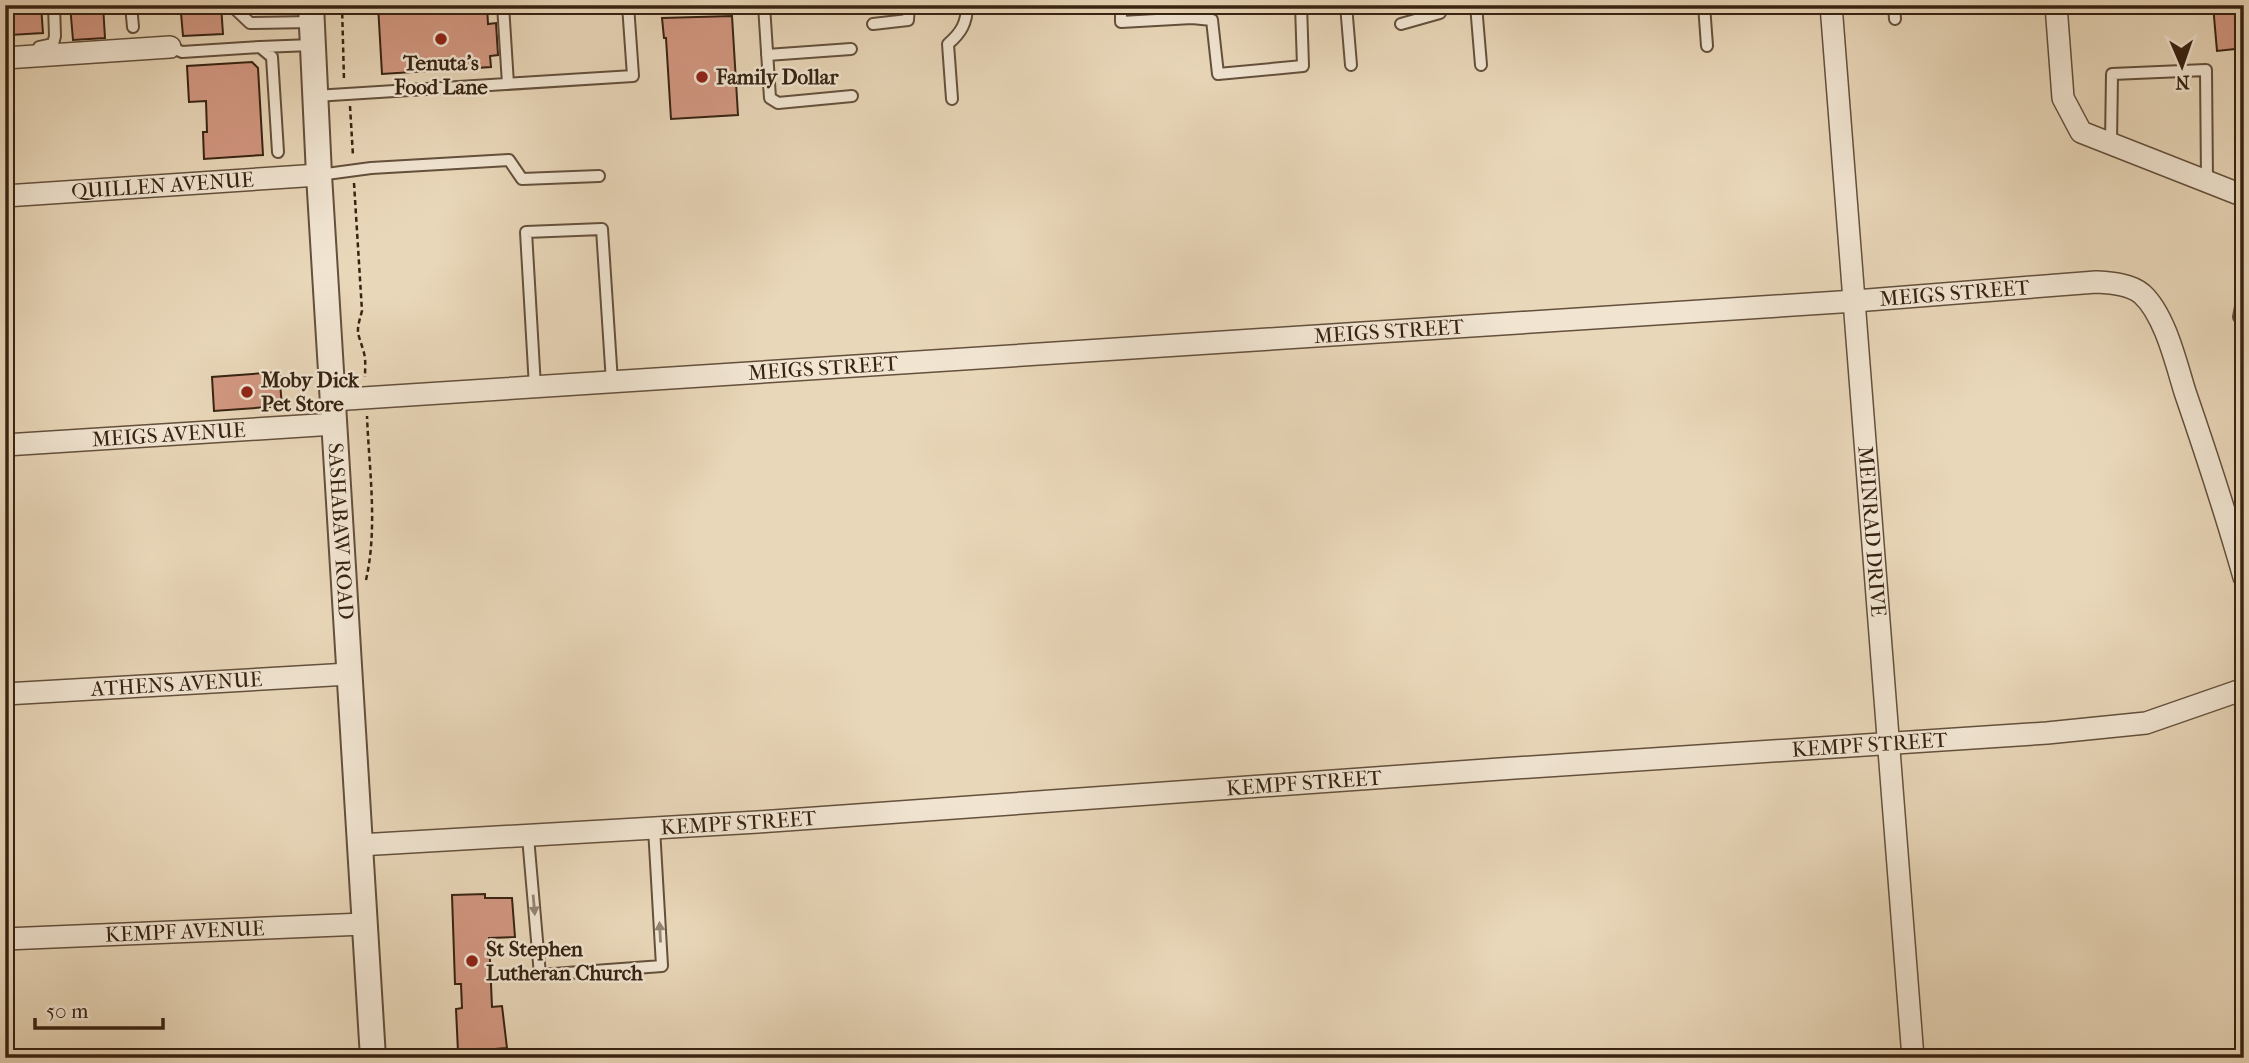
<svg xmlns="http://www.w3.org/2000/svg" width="2249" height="1063" font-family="'IM FELL French Canon',serif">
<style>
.building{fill:#d39882;stroke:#372312;stroke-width:2}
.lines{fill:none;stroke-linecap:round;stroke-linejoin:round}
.service-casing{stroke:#64503c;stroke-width:14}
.minor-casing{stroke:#64503c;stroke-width:24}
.tertiary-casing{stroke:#64503c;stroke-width:28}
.path{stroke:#372312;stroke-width:2.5;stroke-dasharray:5 3.5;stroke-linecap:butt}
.service{stroke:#f1e5d2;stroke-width:10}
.minor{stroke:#f1e5d2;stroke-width:21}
.tertiary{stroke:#f1e5d2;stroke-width:24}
.oneway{fill:#948472}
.poi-dot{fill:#8f2418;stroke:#f1e5d2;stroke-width:2.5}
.labels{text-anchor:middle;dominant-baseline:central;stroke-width:5;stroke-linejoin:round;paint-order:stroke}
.poi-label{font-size:21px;font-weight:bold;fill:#372312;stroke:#f1e5d2;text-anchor:start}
.street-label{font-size:21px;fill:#372312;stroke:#f1e5d2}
</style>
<rect width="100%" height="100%" fill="#e9d7b9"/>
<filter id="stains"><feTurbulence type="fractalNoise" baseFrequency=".00286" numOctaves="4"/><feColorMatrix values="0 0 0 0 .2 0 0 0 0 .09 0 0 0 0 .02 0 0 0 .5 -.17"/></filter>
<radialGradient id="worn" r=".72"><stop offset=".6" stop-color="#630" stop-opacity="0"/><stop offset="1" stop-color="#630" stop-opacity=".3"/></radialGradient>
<path class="building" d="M9 5H41L43 33 10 35Z
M70 5H103L105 38 73 40Z
M198 5H221L223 34 183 36 181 13H194Z
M378 5H487L488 24 496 23 498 55 490 56 491 67 382 74Z
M2213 5H2244V48L2217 51Z
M732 16 738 115 671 119 666 38H664L662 18Z
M252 62 258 68 263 155 204 159 203 132H207L206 101 189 102 187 66Z
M279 372 282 406 214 411 212 377Z
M485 894V898H512L515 937 489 938 492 1007 502 1006 507 1048 458 1052 456 1009 462 1008 461 984H455L452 895Z"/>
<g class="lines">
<defs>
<path id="service" d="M131 5 133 27
M179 5 190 6
M231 5 250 23 311 22
M503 5 508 84
M764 5 770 98 778 103 852 96
M1121 5V22L1192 18 1212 20 1218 74 1303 66 1301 5
M1346 5 1351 65
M1476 5 1481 65
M1704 5 1707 46
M1894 5 1895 19
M873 24 908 20 909 5
M1401 24 1440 13 1439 5
M39 47 53 44 55 36 54 5
M170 47 182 52 260 47 272 57 278 152
M260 47 312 45
M767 55 851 49
M315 96 633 76 628 5
M952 99 948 44C961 33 967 23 967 5
M2111 143 2112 74 2206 70 2207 180
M319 175 371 168 509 160 522 179 599 176
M2239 317 2244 291
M535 387 526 232 602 229 612 382
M528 837 540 975 662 966 654 828"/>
<g id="minor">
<path id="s1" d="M1831 5 1913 1058"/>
<path d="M2056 5 2063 98 2081 132 2244 196"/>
<path d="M5 58 170 47"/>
<path id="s2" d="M5 196 319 175"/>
<path id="s3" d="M332 400 1855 301 2096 282C2111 283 2130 284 2142 294 2165 315 2176 363 2185 392 2206 453 2226 514 2244 577"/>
<path id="s4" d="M5 445 334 424"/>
<path id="s5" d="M5 694 349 674"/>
<path id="s6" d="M359 845 758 822 1500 769 2047 733 2146 723 2244 689"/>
<path id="s7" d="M5 939 364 924"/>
</g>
<g id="tertiary">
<path id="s8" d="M311 5 319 175 373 1058"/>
</g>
</defs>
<use href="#service" class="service-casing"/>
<use href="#minor" class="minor-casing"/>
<use href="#tertiary" class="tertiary-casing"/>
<path class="path" d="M342 5 344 80
M350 106 353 156
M354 183 362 311C355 335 358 331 364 353 366 360 365 369 365 377
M366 580C378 527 369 469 367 416"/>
<use href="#service" class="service"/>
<use href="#minor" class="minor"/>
<use href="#tertiary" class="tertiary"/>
</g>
<defs><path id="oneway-solid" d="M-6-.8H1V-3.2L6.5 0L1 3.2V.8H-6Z" transform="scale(1.75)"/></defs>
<g class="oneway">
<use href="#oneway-solid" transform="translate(534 905) rotate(85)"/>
<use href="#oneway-solid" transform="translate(660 932) rotate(-93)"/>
</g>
<g class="poi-dot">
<circle cx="441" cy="39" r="7"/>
<circle cx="702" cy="77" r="7"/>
<circle cx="247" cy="392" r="7"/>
<circle cx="472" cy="961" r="7"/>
</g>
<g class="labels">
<g class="poi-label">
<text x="441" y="63" text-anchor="middle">Tenuta's<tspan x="441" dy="24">Food Lane</tspan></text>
<text x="716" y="77">Family Dollar</text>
<text x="261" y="380">Moby Dick<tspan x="261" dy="24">Pet Store</tspan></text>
<text x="486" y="949">St Stephen<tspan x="486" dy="24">Lutheran Church</tspan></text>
</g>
<g class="street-label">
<text stroke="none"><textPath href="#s2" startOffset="158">QUILLEN AVENUE</textPath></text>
<text stroke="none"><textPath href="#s3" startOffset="1626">MEIGS STREET</textPath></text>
<text stroke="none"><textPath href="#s3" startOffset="1059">MEIGS STREET</textPath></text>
<text stroke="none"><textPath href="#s3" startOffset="492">MEIGS STREET</textPath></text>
<text stroke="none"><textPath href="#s4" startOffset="164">MEIGS AVENUE</textPath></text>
<text stroke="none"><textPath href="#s1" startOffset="528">MEINRAD DRIVE</textPath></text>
<text stroke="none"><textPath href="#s8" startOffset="527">SASHABAW ROAD</textPath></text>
<text stroke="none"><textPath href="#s5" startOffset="172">ATHENS AVENUE</textPath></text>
<text stroke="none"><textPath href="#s6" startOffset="1514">KEMPF STREET</textPath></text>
<text stroke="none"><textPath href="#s6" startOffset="947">KEMPF STREET</textPath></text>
<text stroke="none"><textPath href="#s6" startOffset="380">KEMPF STREET</textPath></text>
<text stroke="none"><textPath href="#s7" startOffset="180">KEMPF AVENUE</textPath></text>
</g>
</g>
<rect width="2249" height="1063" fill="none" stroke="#e9d7b9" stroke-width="28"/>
<rect x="7" y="7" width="2235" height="1049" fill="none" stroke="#372312" stroke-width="3.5"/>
<rect x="14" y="14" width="2221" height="1035" fill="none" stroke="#372312" stroke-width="2"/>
<g transform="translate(2182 66) rotate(178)" stroke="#f1e5d2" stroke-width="5" paint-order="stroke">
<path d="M0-5L12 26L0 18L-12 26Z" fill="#372312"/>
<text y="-10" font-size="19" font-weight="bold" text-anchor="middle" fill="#372312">N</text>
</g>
<path d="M35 1018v10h128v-10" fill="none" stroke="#372312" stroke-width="3.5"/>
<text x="46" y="1018" font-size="21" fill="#372312" stroke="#f1e5d2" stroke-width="5" paint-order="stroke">50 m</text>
<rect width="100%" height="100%" filter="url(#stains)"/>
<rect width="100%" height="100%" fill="url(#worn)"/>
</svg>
